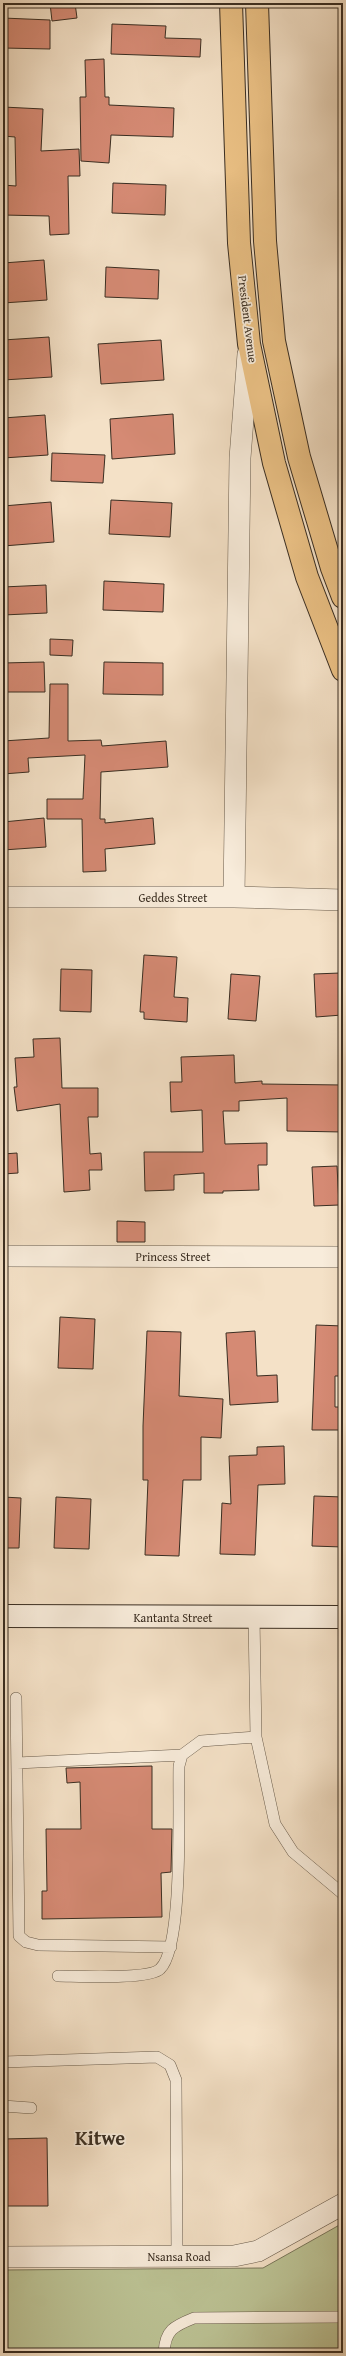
<svg xmlns="http://www.w3.org/2000/svg" width="346" height="2356" font-family="'Gentium Book Plus',serif">
<style>
.green{fill:#bcc395;stroke:#7b785c}
.building{fill:#d58a74;stroke:#3a2e22}
.lines{fill:none;stroke-linecap:round;stroke-linejoin:round}
.lane-casing{stroke:#685b4b;stroke-width:12}
.street-casing{stroke:#685b4b;stroke-width:22}
.secondary-casing{stroke:#3a2e22;stroke-width:24}
.highway-casing{stroke:#3a2e22;stroke-width:24}
.lane{stroke:#f8ecdb;stroke-width:11}
.street{stroke:#f8ecdb;stroke-width:21}
.secondary{stroke:#f8ecdb;stroke-width:22}
.highway{stroke:#eac084;stroke-width:22}
.labels{text-anchor:middle;dominant-baseline:central;stroke-width:3.5;stroke-linejoin:round;paint-order:stroke}
.street-label{font-size:12px;fill:#3a2e22;stroke:#f8ecdb}
.town-label{font-size:20px;font-weight:bold;fill:#3a2e22;stroke:#f8ecdb}
</style>
<rect width="100%" height="100%" fill="#f4e1c7"/>
<filter id="stains"><feTurbulence type="fractalNoise" baseFrequency=".005" numOctaves="4"/><feColorMatrix values="0 0 0 0 .2 0 0 0 0 .09 0 0 0 0 .02 0 0 0 .5 -.17"/></filter>
<radialGradient id="worn" r=".72"><stop offset=".6" stop-color="#630" stop-opacity="0"/><stop offset="1" stop-color="#630" stop-opacity=".3"/></radialGradient>
<path class="green" d="M343 2223V2353H3V2270L263 2268Z"/>
<path class="building" d="M50 3H75L77 18 52 21Z
M3 18 50 20V49L3 48Z
M112 24 166 26 165 38 201 39 200 57 111 54Z
M104 59 105 97H109V105L174 108 173 137 111 135 109 163 81 161 80 97H86L85 60Z
M3 107 43 109 41 151 79 149 80 176H68L69 234 50 235 49 216 3 215V185L16 186 15 137 3 136Z
M113 183 166 185 165 215 112 213Z
M44 260 47 300 3 303V263Z
M106 267 159 270 158 299 105 297Z
M49 337 52 377 3 380V340Z
M161 340 164 380 101 384 98 344Z
M173 414 175 454 112 459 110 419Z
M45 415 48 455 3 458V418Z
M52 453 105 455 103 483 51 481Z
M111 500 172 503 170 537 109 534Z
M51 502 54 542 3 546V506Z
M104 581 164 584 163 612 103 610Z
M46 585 47 613 3 615V587Z
M50 639 73 640 72 656 50 655Z
M44 662 45 692H3V663Z
M104 662 163 663V695L103 694Z
M50 684H68V741L101 740 102 746 166 741 168 767 101 772 100 819H105V823L153 818 155 844 105 849 106 871 83 872 82 819H47V799H83L85 755 28 758 29 772 3 774V741L49 738Z
M44 818 46 847 3 850V822Z
M144 955 177 957 174 997 188 998 187 1022 144 1019V1012H140Z
M61 969 92 970 91 1012 60 1011Z
M340 973 342 1015 316 1017 314 974Z
M231 974 260 976 256 1021 228 1019Z
M60 1038 62 1088H98V1117H88L90 1154 101 1153 102 1170H89L90 1190 64 1192 60 1104 17 1111 14 1087H17L15 1058 34 1057 33 1039Z
M234 1055 235 1083 262 1081V1084L343 1085V1132L287 1131V1098L239 1101V1111H223L225 1144 267 1143V1165H258L259 1190 223 1191V1193H204V1173L174 1175V1190L145 1191 144 1152H203L202 1110 171 1112 170 1082H182L181 1057Z
M17 1153 18 1173 3 1174V1154Z
M337 1166 339 1205 314 1206 312 1167Z
M117 1221 145 1222V1242H117Z
M60 1317 95 1319 93 1369 58 1368Z
M316 1325 343 1326V1376H335V1407H343V1430H312Z
M147 1331 181 1332 179 1396 223 1399 221 1438 201 1437V1480H183L179 1556 145 1555 148 1480H143V1426Z
M255 1331 257 1376 277 1375 278 1402 230 1405 226 1333Z
M284 1446 285 1484 258 1485 255 1555 220 1554 222 1503 231 1504 229 1456 257 1455V1447Z
M314 1496 343 1497V1547L312 1546Z
M3 1497 21 1498 19 1548H3Z
M56 1497 91 1499 89 1549 54 1548Z
M152 1766V1829H172L171 1872 161 1873 162 1917 42 1919V1891H47L46 1829H81L80 1782 67 1783 66 1768Z
M47 2138 48 2206H3V2139Z"/>
<g class="lines">
<defs>
<path id="lane" d="M254 1617 256 1737 275 1824 293 1852 343 1894
M16 1698 19 1936 26 1942 38 1945 171 1947
M17 1763 182 1755
M58 1976C76 1976 149 1980 160 1969 184 1947 178 1803 179 1766L182 1755 201 1741 256 1737
M3 2062 157 2057 170 2065 176 2080 177 2255
M3 2106 31 2108
M164 2353C165 2330 174 2326 194 2318L343 2317"/>
<path id="street" d="M3 897H234L343 900
M234 897 240 458 248 354
M3 1256 343 1257
M3 2257 234 2256 258 2251 343 2204"/>
<path id="secondary" d="M3 1616 343 1617"/>
<path id="highway" d="M231 3 239 243 249 344 274 463 307 577 343 670
M257 3 265 241 274 341 299 457 332 568 343 597"/>
</defs>
<use href="#lane" class="lane-casing"/>
<use href="#street" class="street-casing"/>
<use href="#secondary" class="secondary-casing"/>
<use href="#highway" class="highway-casing"/>
<use href="#lane" class="lane"/>
<use href="#street" class="street"/>
<use href="#secondary" class="secondary"/>
<use href="#highway" class="highway"/>
</g>
<g class="labels">
<g class="street-label">
<text transform="translate(248 319) rotate(83)">President Avenue</text>
<text x="173" y="897">Geddes Street</text>
<text x="173" y="1256">Princess Street</text>
<text x="173" y="1617">Kantanta Street</text>
<text x="179" y="2256">Nsansa Road</text>
</g>
<g class="town-label">
<text x="100" y="2137">Kitwe</text>
</g>
</g>
<rect width="346" height="2356" fill="none" stroke="#f4e1c7" stroke-width="16"/>
<rect x="4" y="4" width="338" height="2348" fill="none" stroke="#3a2e22" stroke-width="2"/>
<rect x="8" y="8" width="330" height="2340" fill="none" stroke="#3a2e22"/>
<rect width="100%" height="100%" filter="url(#stains)"/>
<rect width="100%" height="100%" fill="url(#worn)"/>
</svg>
